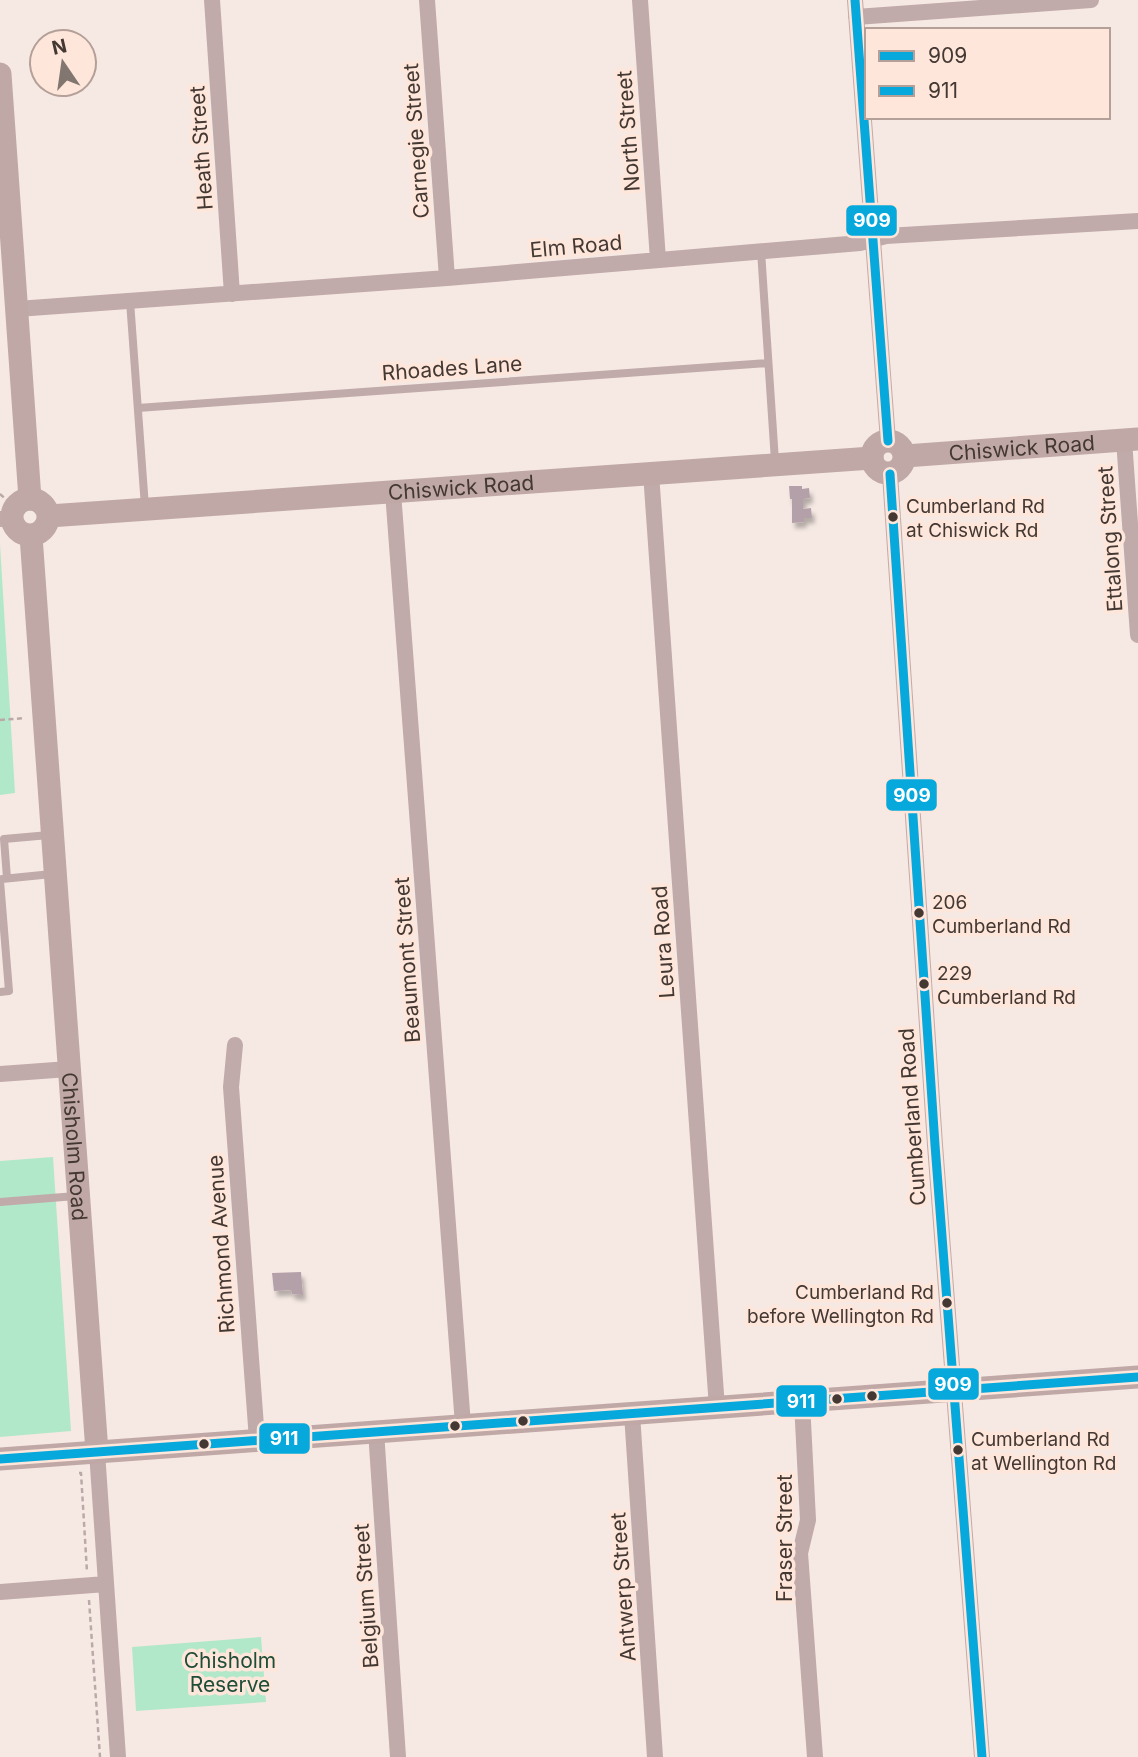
<svg xmlns="http://www.w3.org/2000/svg" width="1138" height="1757" font-family="Inter,sans-serif">
<style>
.green{fill:#b1e8c9}
.building{fill:#b4a0a9;filter:url(#shadow)}
.lines{fill:none;stroke-linecap:round;stroke-linejoin:round}
.path{stroke:#baa9a8;stroke-width:2.5;stroke-dasharray:5 3.5;stroke-linecap:butt}
.lane{stroke:#c1aaaa;stroke-width:8}
.street{stroke:#c1aaaa;stroke-width:16}
.secondary{stroke:#c0a8a7;stroke-width:23}
.bus-1-casing{stroke:#fee6db;stroke-width:14}
.bus-2-casing{stroke:#fee6db;stroke-width:14}
.bus-1{stroke:#07a8dc;stroke-width:9}
.bus-2{stroke:#07a8dc;stroke-width:9}
.bus-dot{fill:#443833;stroke:#fee6db;stroke-width:2.5}
.labels{text-anchor:middle;dominant-baseline:central;stroke-width:7;stroke-linejoin:round;paint-order:stroke}
.bus-label{font-size:19px;fill:#443833;stroke:#fee6db;text-anchor:start}
.street-label{font-size:21px;fill:#443833;stroke:#fee6db}
.park-label{font-size:21px;fill:#1e4d38;stroke:#fee6db}
.line-badge{stroke:#fee6db;stroke-width:2.5}
.badge-label{font-size:19px;text-anchor:middle;font-weight:bold;fill:#fff}
</style>
<defs>
<filter id="shadow"><feDropShadow dx="3" dy="5.5" stdDeviation="2" flood-color="#0004"/></filter>
</defs>
<rect width="100%" height="100%" fill="#f6e9e3"/>
<path class="green" d="M0 544 15 793 0 795Z
M53 1157 71 1431 0 1437V1161Z
M261 1637 266 1702 136 1711 132 1647Z"/>
<path class="building" d="M789 486H802V489L809 488 810 498 803 499V509L811 508 812 518H804V522L792 523V499H790Z
M301 1272 303 1295 292 1294 291 1290 274 1291 272 1273Z"/>
<g class="lines">
<path class="path" d="M0 494 10 503
M0 720 25 718
M79 1473H81L87 1572
M89 1600 100 1757"/>
<path class="lane" d="M761 251 775 461
M130 301 145 507
M138 408 768 363
M7 878 4 839 49 835
M2 879 52 874
M0 881 9 991 0 992
M0 1202 76 1196"/>
<path class="street" d="M212 0 232 294
M427 0 447 278
M640 0 658 260
M855 0 888 441
M856 17 1091 0
M17 309 447 278 860 243 886 236 1138 221
M1124 440 1138 635
M651 473 717 1408
M890 474 935 1145 982 1757
M393 492 463 1425
M0 519H12
M235 1045 231 1087 257 1440
M0 1074 69 1069
M802 1402 808 1520 800 1553 815 1757
M632 1414 655 1757
M376 1431 398 1757
M97 1452 118 1757
M0 1592 106 1584"/>
<g class="secondary">
<path d="M0 74 30 499"/>
<circle cx="888" cy="457" r="16"/>
<path id="s1" d="M905 456 1138 439"/>
<circle cx="30" cy="517" r="18"/>
<path id="s2" d="M49 516 872 458"/>
<path id="s3" d="M31 536 97 1452"/>
<path d="M0 1459 1138 1377"/>
</g>
<defs>
<path id="bus-1" d="M855 0 888 441
M890 474 935 1145 982 1757"/>
<path id="bus-2" d="M0 1459 1138 1377"/>
</defs>
<use href="#bus-1" class="bus-1-casing"/>
<use href="#bus-2" class="bus-2-casing"/>
<use href="#bus-1" class="bus-1"/>
<use href="#bus-2" class="bus-2"/>
</g>
<g class="bus-dot">
<circle cx="893" cy="517" r="6"/>
<circle cx="919" cy="913" r="6"/>
<circle cx="924" cy="984" r="6"/>
<circle cx="947" cy="1303" r="6"/>
<circle cx="872" cy="1396" r="6"/>
<circle cx="837" cy="1399" r="6"/>
<circle cx="523" cy="1421" r="6"/>
<circle cx="455" cy="1426" r="6"/>
<circle cx="204" cy="1444" r="6"/>
<circle cx="958" cy="1450" r="6"/>
</g>
<g class="labels">
<g class="bus-label">
<text x="906" y="506">Cumberland Rd<tspan x="906" dy="24">at Chiswick Rd</tspan></text>
<text x="932" y="902">206<tspan x="932" dy="24">Cumberland Rd</tspan></text>
<text x="937" y="973">229<tspan x="937" dy="24">Cumberland Rd</tspan></text>
<text x="934" y="1292" text-anchor="end">Cumberland Rd<tspan x="934" dy="24">before Wellington Rd</tspan></text>
<text x="971" y="1439">Cumberland Rd<tspan x="971" dy="24">at Wellington Rd</tspan></text>
</g>
<g class="street-label">
<text transform="translate(628 131) rotate(-94)">North Street</text>
<text transform="translate(416 141) rotate(-94)">Carnegie Street</text>
<text transform="translate(201 148) rotate(-94)">Heath Street</text>
<text transform="translate(576 246) rotate(-5)">Elm Road</text>
<text transform="translate(452 368) rotate(-4)">Rhoades Lane</text>
<text stroke="none"><textPath href="#s1" startOffset="117">Chiswick Road</textPath></text>
<text stroke="none"><textPath href="#s2" startOffset="413">Chiswick Road</textPath></text>
<text transform="translate(1110 539) rotate(-94)">Ettalong Street</text>
<text transform="translate(663 942) rotate(-94)">Leura Road</text>
<text transform="translate(407 960) rotate(-94)">Beaumont Street</text>
<text transform="translate(912 1117) rotate(-94)">Cumberland Road</text>
<text stroke="none"><textPath href="#s3" startOffset="612">Chisholm Road</textPath></text>
<text transform="translate(221 1244) rotate(-94)">Richmond Avenue</text>
<text transform="translate(784 1538) rotate(-90)">Fraser Street</text>
<text transform="translate(623 1587) rotate(-94)">Antwerp Street</text>
<text transform="translate(366 1596) rotate(-94)">Belgium Street</text>
</g>
<g class="park-label">
<text x="230" y="1660">Chisholm<tspan x="230" dy="24">Reserve</tspan></text>
</g>
</g>
<g class="line-badge">
<rect x="845" y="204" width="53" height="33" rx="7" fill="#07a8dc"/>
<rect x="885" y="778" width="53" height="34" rx="7" fill="#07a8dc"/>
<rect x="927" y="1367" width="53" height="34" rx="7" fill="#07a8dc"/>
<rect x="775" y="1384" width="53" height="34" rx="7" fill="#07a8dc"/>
<rect x="258" y="1422" width="53" height="33" rx="7" fill="#07a8dc"/>
</g>
<g class="badge-label">
<text x="872" y="227">909</text>
<text x="912" y="802">909</text>
<text x="953" y="1391">909</text>
<text x="801" y="1408">911</text>
<text x="284" y="1445">911</text>
</g>
<rect x="865" y="28" width="245" height="91" fill="#fee6db" stroke="#b4a098" stroke-width="2"/>
<rect x="879" y="51" width="35" height="10" fill="#07a8dc" stroke="#b4a098" stroke-width="2"/>
<text x="928" y="63" font-size="21" fill="#443833">909</text>
<rect x="879" y="86" width="35" height="10" fill="#07a8dc" stroke="#b4a098" stroke-width="2"/>
<text x="928" y="98" font-size="21" fill="#443833">911</text>
<g transform="translate(63 63) rotate(347)"><circle r="33" fill="#fee6db" stroke="#b4a098" stroke-width="2"/>
<path d="M0-5L12 26L0 18L-12 26Z" fill="#827671"/>
<text y="-10" font-size="19" font-weight="bold" text-anchor="middle" fill="#443833">N</text>
</g>
</svg>
